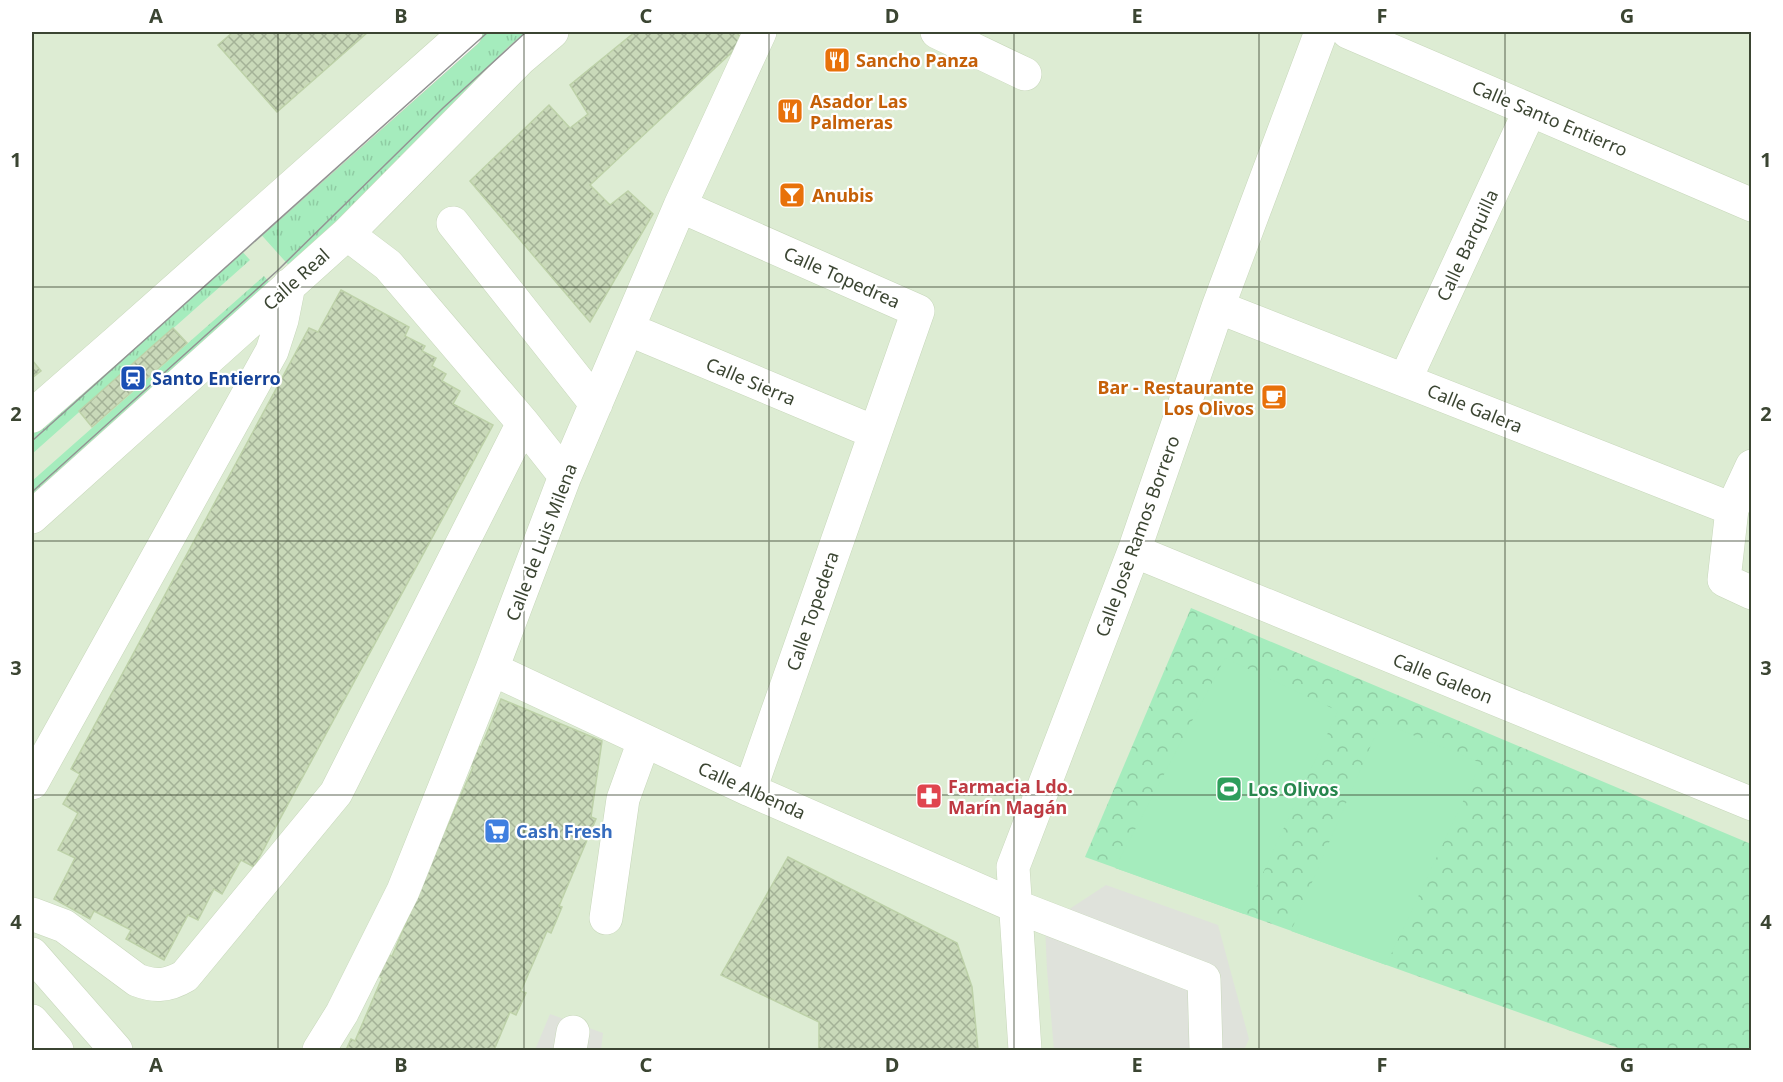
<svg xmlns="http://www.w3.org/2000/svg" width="1783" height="1082" font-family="'Noto Sans',sans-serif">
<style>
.residential{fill:#ddecd3}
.grass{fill:url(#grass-tufts)}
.forest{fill:url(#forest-crowns)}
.pitch{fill:#a5ecbd}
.parking{fill:#dfe2db}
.building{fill:url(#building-cross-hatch);stroke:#bdd1a8;stroke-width:1.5}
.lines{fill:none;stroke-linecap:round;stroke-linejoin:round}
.minor-casing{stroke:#c7d7ba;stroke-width:34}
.minor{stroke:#fff;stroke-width:33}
.tram{stroke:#939393;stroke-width:1.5}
.grid{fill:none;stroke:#3b4532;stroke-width:1.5;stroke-opacity:0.55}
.labels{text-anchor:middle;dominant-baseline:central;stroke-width:4.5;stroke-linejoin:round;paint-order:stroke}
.food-label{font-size:18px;font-weight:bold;fill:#c56008;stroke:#fff;text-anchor:start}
.street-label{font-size:18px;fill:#3b4532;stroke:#fff}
.transit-label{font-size:18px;font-weight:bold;fill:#164399;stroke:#fff;text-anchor:start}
.health-label{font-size:18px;font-weight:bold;fill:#be3a42;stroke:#fff;text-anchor:start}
.leisure-label{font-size:18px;font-weight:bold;fill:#27864d;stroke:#fff;text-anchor:start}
.shop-label{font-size:18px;font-weight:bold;fill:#366cbe;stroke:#fff;text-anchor:start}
.neatline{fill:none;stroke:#3b4532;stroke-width:2}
.grid-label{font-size:20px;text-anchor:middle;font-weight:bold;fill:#3b4532}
</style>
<defs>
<pattern id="grass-tufts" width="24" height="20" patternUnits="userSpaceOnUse" patternTransform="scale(1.5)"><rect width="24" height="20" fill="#a5ecbd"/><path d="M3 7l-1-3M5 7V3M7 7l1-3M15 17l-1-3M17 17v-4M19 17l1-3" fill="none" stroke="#8fcca3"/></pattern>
<pattern id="forest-crowns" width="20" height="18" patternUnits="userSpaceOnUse" patternTransform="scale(1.5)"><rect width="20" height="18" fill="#a5ecbd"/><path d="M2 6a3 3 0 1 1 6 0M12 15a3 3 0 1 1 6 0" fill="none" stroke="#8fcca3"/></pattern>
<pattern id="building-cross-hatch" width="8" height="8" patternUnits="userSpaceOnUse" patternTransform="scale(1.5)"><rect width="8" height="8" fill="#c9d9b9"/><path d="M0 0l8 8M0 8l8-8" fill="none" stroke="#a4b297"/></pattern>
</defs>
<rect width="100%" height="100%" fill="#e9f3e1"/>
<path class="residential" d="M32 32H1751V1050H32Z"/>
<path class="grass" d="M477 32H541L292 269 257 230Z
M238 247 250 260 32 454V431Z
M264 276 274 288 32 506V481Z"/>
<path class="forest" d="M1191 608 1751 844V1050H1624L1085 857Z"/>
<path class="pitch" d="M1225 658 1338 711 1244 914 1115 868Z
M1381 722 1481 763 1386 965 1291 931Z"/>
<path class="parking" d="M1106 885 1218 925 1249 1039 1244 1050H1054L1047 970 1045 925Z
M550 1014 603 1033 601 1050H535Z"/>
<path class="building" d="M233 32H368L277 112 218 45Z
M635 32H736L744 41 590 185 610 205 628 191 653 214 590 322 470 181 549 105 570 128 588 114 570 85Z
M341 290 409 327 405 336 425 346 422 351 436 358 432 366 446 374 442 381 460 391 453 404 493 425 254 867 241 860 222 894 214 889 198 920 188 915 164 960 126 939 131 930 94 911 90 919 54 899 75 858 58 850 78 813 63 804 80 774 71 769 309 328 318 332Z
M173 328 187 343 92 427 79 411Z
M32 360 41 371 32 378Z
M501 699 602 741 591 817 596 819 559 906 562 907 551 933 547 931 521 991 526 993 516 1015 510 1012 494 1050H346L351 1039 355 1041 382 978 378 976 387 954 392 956 436 852 441 828 446 830 473 767 468 765 476 745 481 747Z
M788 857 957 943 972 987 978 1050H819V1022L721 975Z"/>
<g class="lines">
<defs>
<path id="minor" d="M937 32 1025 74
M1348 32 1752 205
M680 206 918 311 750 790
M453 223 596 404
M347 234 388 265 523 423 565 476
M1218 307 1732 509 1724 580 1752 593
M628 329 874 432
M1405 380 1530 110
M32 416 119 340 466 32
M1732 509 1752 466
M32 517 347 234 520 59 552 32
M1134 551 1752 804
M492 669 750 790 1015 906 1204 979 1206 1050
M32 783 272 351 282 320 289 285
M32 914 64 926 137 980C155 987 168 986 185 976L336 793 523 423
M606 918 623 799 644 741
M32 954 116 1050
M32 1021 57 1050
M319 1050 342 1013 403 891 492 669 565 476 680 206 760 32
M570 1050 573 1032
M1025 1050 1013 867 1134 551 1218 307 1321 32"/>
</defs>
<use href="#minor" class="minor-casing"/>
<use href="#minor" class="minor"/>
<path class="tram" d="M32 441 488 32
M32 492 277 271 443 108 526 32"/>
</g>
<path class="grid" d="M278 32V1050M524 32V1050M769 32V1050M1014 32V1050M1259 32V1050M1505 32V1050M32 287H1752M32 541H1752M32 795H1752"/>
<defs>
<symbol id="restaurant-square" viewBox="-11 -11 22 22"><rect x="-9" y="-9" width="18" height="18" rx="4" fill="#e8710a" stroke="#fff"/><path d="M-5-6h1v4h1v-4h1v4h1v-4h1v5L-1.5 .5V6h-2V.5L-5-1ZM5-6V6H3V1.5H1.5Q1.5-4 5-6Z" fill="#fff"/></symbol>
<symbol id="bar-square" viewBox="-11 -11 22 22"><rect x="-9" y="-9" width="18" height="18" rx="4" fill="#e8710a" stroke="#fff"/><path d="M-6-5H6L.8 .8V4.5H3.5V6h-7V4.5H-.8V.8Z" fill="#fff"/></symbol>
<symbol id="station-square" viewBox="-11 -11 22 22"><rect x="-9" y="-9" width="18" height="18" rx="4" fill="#1a4fb4" stroke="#fff"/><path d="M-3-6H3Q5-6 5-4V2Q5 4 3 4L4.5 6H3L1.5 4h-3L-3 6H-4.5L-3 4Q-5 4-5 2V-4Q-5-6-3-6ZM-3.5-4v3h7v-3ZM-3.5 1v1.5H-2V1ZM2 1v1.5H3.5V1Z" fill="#fff"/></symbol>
<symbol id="cafe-square" viewBox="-11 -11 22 22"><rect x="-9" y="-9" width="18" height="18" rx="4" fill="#e8710a" stroke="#fff"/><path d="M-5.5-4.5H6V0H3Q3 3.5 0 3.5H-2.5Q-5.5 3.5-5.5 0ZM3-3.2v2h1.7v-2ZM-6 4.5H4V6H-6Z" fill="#fff"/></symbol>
<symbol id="stadium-square" viewBox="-11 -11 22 22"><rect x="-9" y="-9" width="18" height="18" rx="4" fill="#2e9e5b" stroke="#fff"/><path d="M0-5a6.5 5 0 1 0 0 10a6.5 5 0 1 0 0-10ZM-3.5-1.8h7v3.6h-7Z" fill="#fff"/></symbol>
<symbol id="pharmacy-square" viewBox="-11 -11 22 22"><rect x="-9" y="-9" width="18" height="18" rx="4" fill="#e0444e" stroke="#fff"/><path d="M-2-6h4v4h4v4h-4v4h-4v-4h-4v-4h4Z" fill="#fff"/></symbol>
<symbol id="supermarket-square" viewBox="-11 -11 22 22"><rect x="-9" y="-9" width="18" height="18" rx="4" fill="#3f7fe0" stroke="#fff"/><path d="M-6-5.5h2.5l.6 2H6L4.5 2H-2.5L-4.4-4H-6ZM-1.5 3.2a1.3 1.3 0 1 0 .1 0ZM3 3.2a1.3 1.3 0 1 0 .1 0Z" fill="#fff"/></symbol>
</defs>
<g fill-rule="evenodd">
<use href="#restaurant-square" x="822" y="45" width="30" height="30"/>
<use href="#restaurant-square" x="775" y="96" width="30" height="30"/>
<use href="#bar-square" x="777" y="180" width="30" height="30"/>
<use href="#station-square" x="118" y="363" width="30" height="30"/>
<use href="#cafe-square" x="1259" y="382" width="30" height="30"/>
<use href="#stadium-square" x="1214" y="774" width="30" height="30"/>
<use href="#pharmacy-square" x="914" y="781" width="30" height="30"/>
<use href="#supermarket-square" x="482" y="816" width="30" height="30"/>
</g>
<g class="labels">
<g class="food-label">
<text x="856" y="60">Sancho Panza</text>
<text x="810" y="101">Asador Las<tspan x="810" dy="21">Palmeras</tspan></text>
<text x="812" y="195">Anubis</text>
<text x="1254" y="387" text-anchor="end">Bar - Restaurante<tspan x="1254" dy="21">Los Olivos</tspan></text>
</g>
<g class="street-label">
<text transform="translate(1550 118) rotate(23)">Calle Santo Entierro</text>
<text transform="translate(1467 245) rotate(-65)">Calle Barquilla</text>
<text transform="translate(842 277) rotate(24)">Calle Topedrea</text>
<text transform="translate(296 279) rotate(-42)">Calle Real</text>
<text transform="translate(751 381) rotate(23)">Calle Sierra</text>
<text transform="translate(1475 408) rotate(22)">Calle Galera</text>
<text transform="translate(1137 536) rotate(-70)">Calle Josè Ramos Borrero</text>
<text transform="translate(541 542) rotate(-69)">Calle de Luis Milena</text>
<text transform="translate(812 611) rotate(-71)">Calle Topedera</text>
<text transform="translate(1443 678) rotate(22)">Calle Galeon</text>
<text transform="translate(752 790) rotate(24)">Calle Albenda</text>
</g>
<g class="transit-label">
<text x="152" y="378">Santo Entierro</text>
</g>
<g class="health-label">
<text x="948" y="786">Farmacia Ldo.<tspan x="948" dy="21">Marín Magán</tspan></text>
</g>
<g class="leisure-label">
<text x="1248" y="789">Los Olivos</text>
</g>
<g class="shop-label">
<text x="516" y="831">Cash Fresh</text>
</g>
</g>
<rect width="1783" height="1082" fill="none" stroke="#ffffff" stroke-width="66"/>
<rect x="33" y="33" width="1717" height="1016" class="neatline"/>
<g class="grid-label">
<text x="156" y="23">A</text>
<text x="401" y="23">B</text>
<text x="646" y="23">C</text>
<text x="892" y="23">D</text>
<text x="1137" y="23">E</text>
<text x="1382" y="23">F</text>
<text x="1627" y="23">G</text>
<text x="16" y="167">1</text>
<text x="1766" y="167">1</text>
<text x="16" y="421">2</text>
<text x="1766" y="421">2</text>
<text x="16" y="675">3</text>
<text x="1766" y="675">3</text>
<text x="16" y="929">4</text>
<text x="1766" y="929">4</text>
<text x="156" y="1072">A</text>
<text x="401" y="1072">B</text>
<text x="646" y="1072">C</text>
<text x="892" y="1072">D</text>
<text x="1137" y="1072">E</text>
<text x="1382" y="1072">F</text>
<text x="1627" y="1072">G</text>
</g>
</svg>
